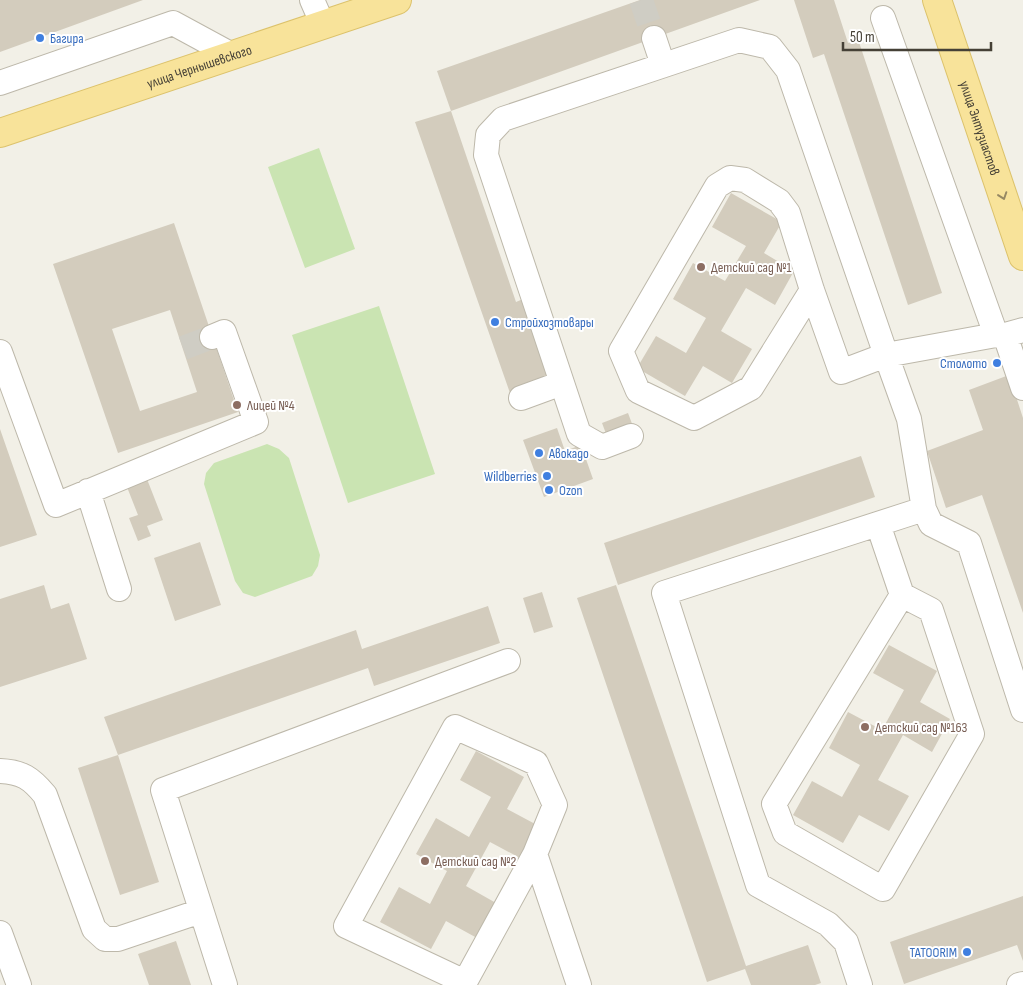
<svg xmlns="http://www.w3.org/2000/svg" width="1023" height="985" font-family="'Sofia Sans Condensed',sans-serif">
<style>
.green{fill:#cae4b2}
.building{fill:#d3ccbd;fill-rule:evenodd}
.lines{fill:none;stroke-linecap:round;stroke-linejoin:round}
.minor-tunnel{stroke:#cfcdc4;stroke-width:24;stroke-dasharray:24 12;stroke-linecap:butt}
.minor-casing{stroke:#bdb8aa;stroke-width:26}
.major-casing{stroke:#dcc26b;stroke-width:30}
.minor{stroke:#fff;stroke-width:24}
.major{stroke:#f8e39a;stroke-width:28}
.oneway{stroke:#968963}
.shop-dot{fill:#3f7fe0;stroke:#fff;stroke-width:2}
.education-dot{fill:#8d6e63;stroke:#fff;stroke-width:2}
.labels{text-anchor:middle;dominant-baseline:central;stroke-width:4;stroke-linejoin:round;paint-order:stroke}
.shop-label{font-size:14px;fill:#366cbe;stroke:#fff;text-anchor:start}
.street-label{font-size:14px;fill:#454036;stroke:#fff}
.education-label{font-size:14px;fill:#785e54;stroke:#fff;text-anchor:start}
</style>
<rect width="100%" height="100%" fill="#f2f0e7"/>
<path class="green" d="M319 148 355 249 305 268 268 167Z
M379 306 435 474 348 503 292 335Z
M267 444 279 449 289 458 320 555 318 566 312 576 255 597 243 593 235 581 204 484 206 473 214 463Z"/>
<path class="building" d="M0 0H143L0 52Z
M640 0H760L451 111 516 302 523 299 550 379 510 393 415 122 451 111 437 71Z
M794 0H834L848 43 858 39 942 293 908 305 824 54 813 58Z
M731 193 782 222 764 253 794 271 775 305 746 288 721 331 752 349 732 383 703 366 685 396 637 368 656 336 686 353 706 318 673 299 693 263 725 281 746 246 712 227Z
M174 223 238 412 118 453 53 264ZM170 310 197 392 140 411 112 329Z
M999 357 1001 364 995 366 993 359Z
M1009 375 1023 418V613L982 495 946 508 927 451 983 430 969 390Z
M628 413 634 429 608 439 602 423Z
M557 428 565 451 581 445 593 479 544 497 523 440Z
M0 429 37 535 0 547Z
M861 456 875 497 618 585 604 543Z
M145 474 163 520 147 526 151 536 138 541 129 518 138 515 125 482Z
M200 542 221 605 175 621 154 558Z
M44 585 51 609 69 603 87 659 0 687V599Z
M616 585 746 966 808 945 821 983 815 985H751L745 969 707 982 577 598Z
M542 592 553 627 534 633 523 598Z
M488 606 500 643 374 686 368 668 118 755 104 717 356 630 362 649Z
M889 645 937 671 920 702 950 719 932 752 903 735 878 780 909 796 889 831 859 815 843 843 793 815 812 781 842 797 860 765 829 748 848 712 882 730 904 690 873 673Z
M476 751 524 777 507 809 537 825 520 858 490 842 466 886 496 903 477 938 446 921 431 949 380 922 399 887 430 904 447 871 416 854 436 818 469 837 491 797 460 780Z
M118 755 159 882 120 895 78 768Z
M1023 896V961L1017 945 904 984 890 942Z
M176 941 191 985H149L138 954Z"/>
<g class="lines">
<path class="minor-tunnel" d="M641 0 654 38
M183 348 212 337"/>
<defs>
<path id="minor" d="M312 0 323 25
M883 18 996 335
M654 38 663 65
M0 83 173 23 232 55
M812 290 751 388 694 418 638 391 621 351 717 186 730 178 745 180 779 201 788 213 812 290 841 372 886 355 909 419 924 509 931 524 969 543 1023 710
M1005 335 1023 388
M0 352 56 505 256 422 224 332 212 337
M521 398 562 383
M631 436 602 447 579 434 486 155 488 135 503 119 739 40 770 47 788 70 886 355 996 335H1005L1023 330
M88 491 119 589
M878 524 902 595 774 804 785 833 883 889 972 734 931 610 902 595
M0 771C22 772 31 778 45 795L94 929 105 939H118L201 911
M535 854 465 982 346 926 455 727 536 763 555 805 535 854 579 985
M0 933 19 985
M225 985 163 790 508 661
M860 985 846 942 828 924 758 885 664 593 924 509
M1019 985 1023 984"/>
<g id="major">
<path id="s1" d="M937 0 1023 256"/>
<path id="s2" d="M0 133 397 0"/>
</g>
</defs>
<use href="#minor" class="minor-casing"/>
<use href="#major" class="major-casing"/>
<use href="#minor" class="minor"/>
<use href="#major" class="major"/>
</g>
<defs><path id="oneway-chevron" d="M-2-3.5L2.5 0L-2 3.5" fill="none" stroke-width="1.6" stroke-linecap="round" stroke-linejoin="round" transform="scale(1.25)"/></defs>
<use class="oneway" href="#oneway-chevron" transform="translate(1003 196) rotate(71)"/>
<g class="shop-dot">
<circle cx="40" cy="38" r="5"/>
<circle cx="495" cy="322" r="5"/>
<circle cx="997" cy="363" r="5"/>
<circle cx="539" cy="453" r="5"/>
<circle cx="547" cy="476" r="5"/>
<circle cx="549" cy="490" r="5"/>
<circle cx="967" cy="952" r="5"/>
</g>
<g class="education-dot">
<circle cx="701" cy="267" r="5"/>
<circle cx="237" cy="405" r="5"/>
<circle cx="865" cy="727" r="5"/>
<circle cx="425" cy="861" r="5"/>
</g>
<g class="labels">
<g class="shop-label">
<text x="50" y="38">Багира</text>
<text x="505" y="322">Стройхозтовары</text>
<text x="987" y="363" text-anchor="end">Столото</text>
<text x="549" y="453">Авокадо</text>
<text x="537" y="476" text-anchor="end">Wildberries</text>
<text x="559" y="490">Ozon</text>
<text x="957" y="952" text-anchor="end">TATOORIM</text>
</g>
<g class="street-label">
<text stroke="none"><textPath href="#s2" startOffset="210">улица Чернышевского</textPath></text>
<text stroke="none"><textPath href="#s1" startOffset="135">улица Энтузиастов</textPath></text>
</g>
<g class="education-label">
<text x="711" y="267">Детский сад №1</text>
<text x="247" y="405">Лицей №4</text>
<text x="875" y="727">Детский сад №163</text>
<text x="435" y="861">Детский сад №2</text>
</g>
</g>
<path d="M843 42v8h148v-8" fill="none" stroke="#454036" stroke-width="2.5"/>
<text x="850" y="42" font-size="15" fill="#454036" stroke="#ffffff" stroke-width="4" paint-order="stroke">50 m</text>
</svg>
